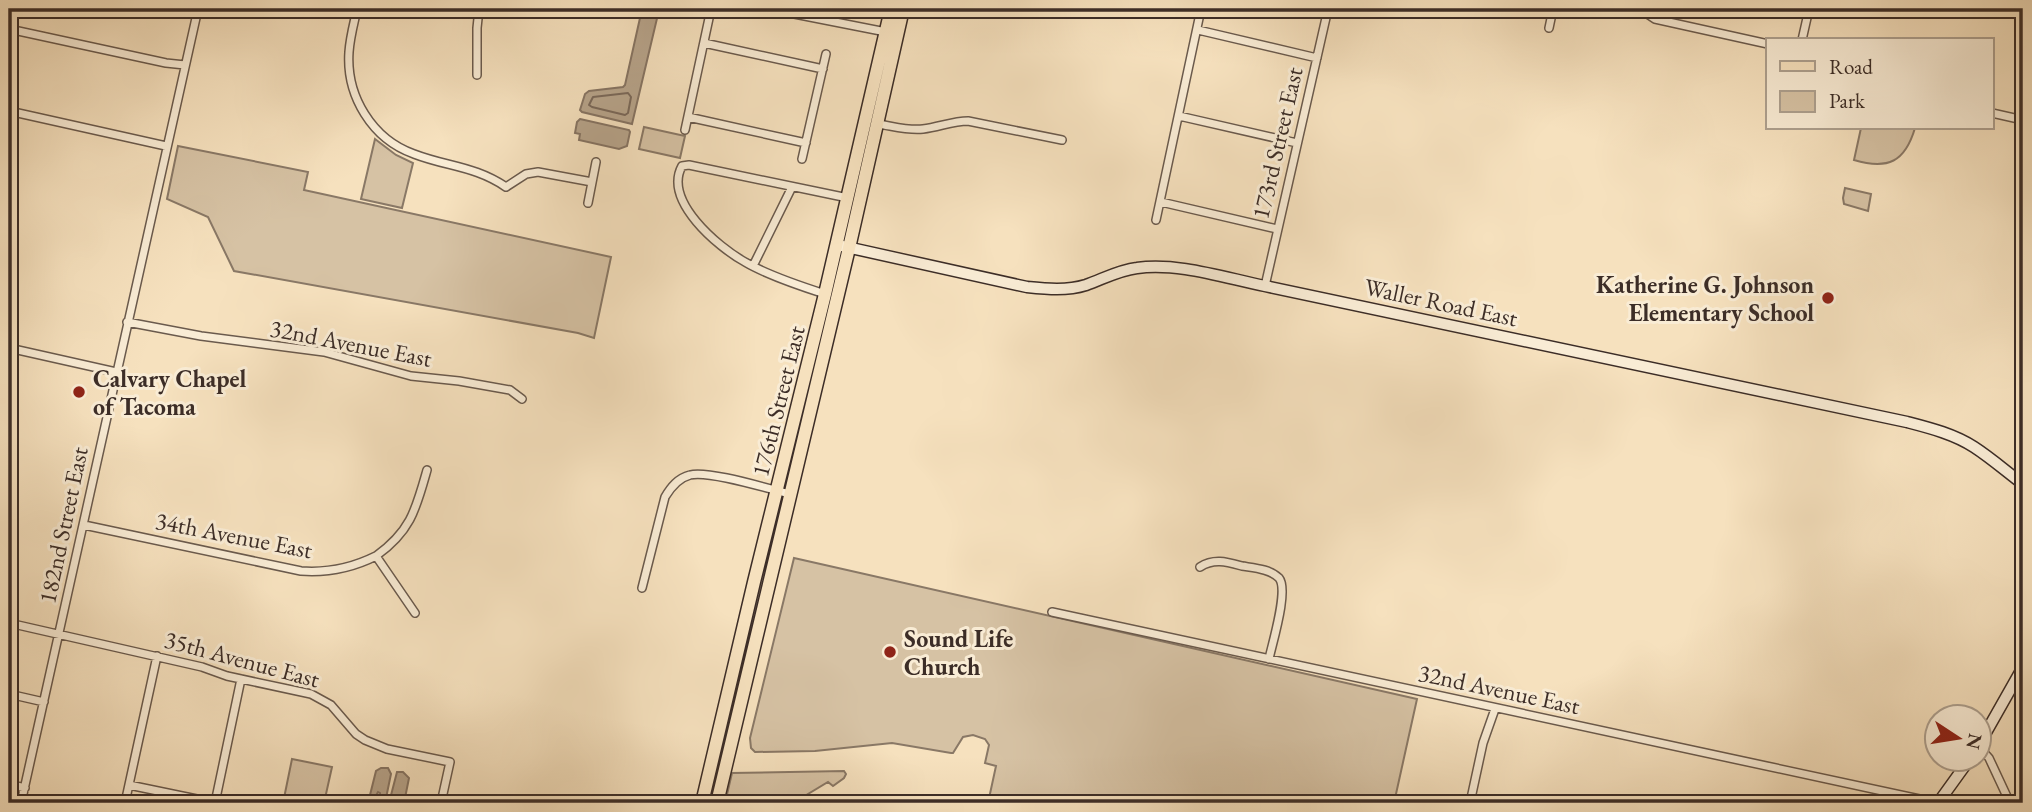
<svg xmlns="http://www.w3.org/2000/svg" width="2032" height="812" font-family="'EB Garamond',serif">
<style>
.green{fill:#d6c2a4;stroke:#897866;stroke-width:2}
.water{fill:#b7a48b;stroke:#867463;stroke-width:2}
.lines{fill:none;stroke-linecap:round;stroke-linejoin:round}
.shore{stroke:#7a6859;stroke-width:2}
.street-casing{stroke:#6a5a4d;stroke-width:10}
.secondary-casing{stroke:#3c2d27;stroke-width:13}
.primary-casing{stroke:#3c2d27;stroke-width:15}
.street{stroke:#f9ecd5;stroke-width:7}
.secondary{stroke:#f9ecd5;stroke-width:10}
.primary{stroke:#f6e1be;stroke-width:12}
.poi-dot{fill:#8f2418;stroke:#f9ecd5;stroke-width:2.5}
.labels{text-anchor:middle;dominant-baseline:central;stroke-width:6;stroke-linejoin:round;paint-order:stroke}
.street-label{font-size:24px;fill:#3c2d27;stroke:#f9ecd5}
.poi-label{font-size:24px;font-weight:bold;fill:#3c2d27;stroke:#f9ecd5;text-anchor:start}
</style>
<rect width="100%" height="100%" fill="#f6e1be"/>
<filter id="stains"><feTurbulence type="fractalNoise" baseFrequency=".00286" numOctaves="4"/><feColorMatrix values="0 0 0 0 .2 0 0 0 0 .09 0 0 0 0 .02 0 0 0 .5 -.17"/></filter>
<radialGradient id="worn" r=".72"><stop offset=".6" stop-color="#630" stop-opacity="0"/><stop offset="1" stop-color="#630" stop-opacity=".3"/></radialGradient>
<path class="green" d="M644 127 685 136 680 158 639 149Z
M1861 128H1915C1905 162 1888 170 1854 160Z
M375 139 396 155 413 163 402 208 361 199Z
M178 146 308 172 304 190 611 257 594 338 578 333 234 271 208 217 167 199Z
M1845 188 1871 194 1868 211 1844 204 1843 198Z
M794 558 1417 699 1394 803H988L996 766 985 763 989 745 985 739 973 735 963 737 953 753H951L892 743 815 751 755 752 751 748 750 738Z
M292 759 332 767 324 803H283Z
M844 771 846 774 844 778 833 786 828 782 793 803H725L732 773Z"/>
<path class="water" d="M642 9 659 10 632 124 582 112 580 110 585 94 589 91 623 87 625 85Z
M580 119 629 130 630 132 627 146 619 149 579 140 580 134 575 133 577 122Z
M381 768H388L391 774 385 803H380V793L378 792 372 803H368L376 771Z
M397 772H403L409 778 404 803H389Z"/>
<g class="lines">
<path class="shore" d="M628 93 631 97 628 113 625 115 592 107 589 105 593 97Z"/>
<defs>
<path id="street" d="M357 9C354 23 350 37 349 52 346 96 372 139 414 154 448 167 475 166 506 187L526 174 538 172 592 182
M769 9 886 32
M1645 9 1646 13 1655 19 1768 44
M1549 28 1553 9
M9 29 166 63 185 65
M1198 30 1317 58
M1802 40 1809 9
M704 43 823 69
M477 75V28L479 9
M9 111 166 146
M1992 113 2023 120
M1179 116 1297 143
M688 117 806 143
M878 124C892 126 909 131 923 129 939 127 953 121 968 121L1062 140
M685 130 711 9
M802 159 826 54
M1161 202 1277 229
M588 203 596 162
M1156 220 1201 9
M753 266 792 187
M1265 286 1328 9
M825 294C800 286 767 275 745 262 718 247 663 201 682 166L689 165 848 198
M127 322 201 336 324 352 411 376 459 381 510 390 522 399
M9 348 116 372
M84 525 301 571C328 573 352 568 376 556
M1200 567C1214 558 1227 562 1242 566 1254 568 1270 569 1279 578 1289 590 1272 644 1269 659
M642 588 665 497C671 487 678 478 690 475 708 470 769 489 790 494
M1052 612 1938 803
M415 613 376 556C411 531 416 509 427 470
M9 623 202 667 227 676 311 694 331 705 356 734 365 740 387 749 450 762 441 803
M9 694 44 702
M1980 748 1989 758 2010 803
M9 784 25 788
M129 785 216 803
M21 803 198 9
M125 803 157 656
M215 803 241 679
M1470 803 1483 743 1495 709"/>
<path id="secondary" d="M842 246 1027 287C1047 289 1067 291 1086 285 1103 279 1119 270 1137 268 1177 262 1225 278 1265 286L1907 422C1930 428 1954 434 1974 447 1991 458 2007 472 2023 484
M1980 743 2023 667
M1938 803 1969 760"/>
<path id="primary" d="M702 803 754 582 825 294 891 9
M717 803 849 248 903 9"/>
</defs>
<use href="#street" class="street-casing"/>
<use href="#secondary" class="secondary-casing"/>
<use href="#primary" class="primary-casing"/>
<use href="#street" class="street"/>
<use href="#secondary" class="secondary"/>
<use href="#primary" class="primary"/>
</g>
<g class="poi-dot">
<circle cx="1828" cy="298" r="7"/>
<circle cx="79" cy="392" r="7"/>
<circle cx="890" cy="652" r="7"/>
</g>
<g class="labels">
<g class="street-label">
<text transform="translate(1277 143) rotate(-77)">173rd Street East</text>
<text transform="translate(1441 302) rotate(12)">Waller Road East</text>
<text transform="translate(351 343) rotate(11)">32nd Avenue East</text>
<text transform="translate(778 401) rotate(-76)">176th Street East</text>
<text transform="translate(63 525) rotate(-78)">182nd Street East</text>
<text transform="translate(234 535) rotate(11)">34th Avenue East</text>
<text transform="translate(242 659) rotate(15)">35th Avenue East</text>
<text transform="translate(1499 689) rotate(12)">32nd Avenue East</text>
</g>
<g class="poi-label">
<text x="1814" y="284" text-anchor="end">Katherine G. Johnson<tspan x="1814" dy="28">Elementary School</tspan></text>
<text x="93" y="378">Calvary Chapel<tspan x="93" dy="28">of Tacoma</tspan></text>
<text x="904" y="638">Sound Life<tspan x="904" dy="28">Church</tspan></text>
</g>
</g>
<rect width="2032" height="812" fill="none" stroke="#f6e1be" stroke-width="35"/>
<rect x="10" y="10" width="2011" height="791" fill="none" stroke="#3c2d27" stroke-width="3.5"/>
<rect x="18" y="18" width="1997" height="777" fill="none" stroke="#3c2d27" stroke-width="2"/>
<rect x="1766" y="38" width="228" height="91" fill="#f9ecd5" stroke="#ada08f" stroke-width="2"/>
<rect x="1780" y="61" width="35" height="10" fill="#f6e1be" stroke="#ada08f" stroke-width="2"/>
<text x="1829" y="74" font-size="21" fill="#3c2d27">Road</text>
<rect x="1780" y="91" width="35" height="21" fill="#d6c2a4" stroke="#ada08f" stroke-width="2"/>
<text x="1829" y="108" font-size="21" fill="#3c2d27">Park</text>
<g transform="translate(1958 738) rotate(102)"><circle r="33" fill="#f9ecd5" stroke="#ada08f" stroke-width="2"/>
<path d="M0-5L12 26L0 18L-12 26Z" fill="#8f2418"/>
<text y="-10" font-size="19" font-weight="bold" text-anchor="middle" fill="#3c2d27">N</text>
</g>
<rect width="100%" height="100%" filter="url(#stains)"/>
<rect width="100%" height="100%" fill="url(#worn)"/>
</svg>
